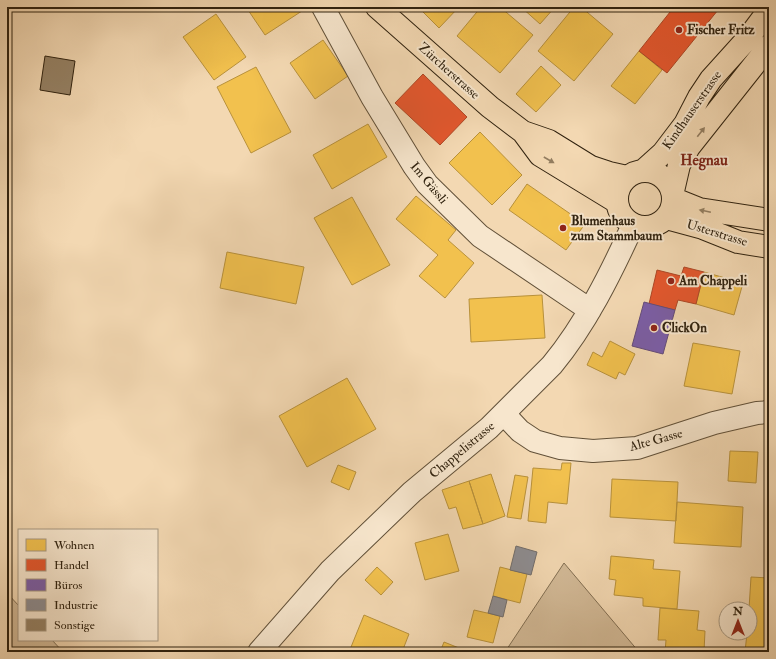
<svg xmlns="http://www.w3.org/2000/svg" width="776" height="659" font-family="'IM FELL Double Pica',serif">
<style>
.green{fill:#d2b996;stroke:#816e52}
.homes{fill:#f2c14e;stroke:#b8913b}
.shops{fill:#e4572e;stroke:#ae4725}
.offices{fill:#7b5ea7;stroke:#644c79}
.industry{fill:#8d8d92;stroke:#716d6b}
.building{fill:#958164;stroke:#30220f}
.lines{fill:none;stroke-linecap:round;stroke-linejoin:round}
.minor-casing{stroke:#615038;stroke-width:24}
.major-casing{stroke:#30220f;stroke-width:24}
.minor{stroke:#f7e6cd;stroke-width:22}
.major{stroke:#f3d8b2;stroke-width:22}
.oneway{fill:#927d60}
.poi-dot{fill:#8f2418;stroke:#f7e6cd;stroke-width:1.5}
.labels{text-anchor:middle;dominant-baseline:central;stroke-width:4;stroke-linejoin:round;paint-order:stroke}
.poi-label{font-size:13px;font-weight:bold;fill:#30220f;stroke:#f7e6cd;text-anchor:start}
.street-label{font-size:13px;fill:#30220f;stroke:#f7e6cd}
.quarter-label{font-size:15px;font-weight:bold;fill:#7a1f14;stroke:#f7e6cd}
</style>
<rect width="100%" height="100%" fill="#f3d8b2"/>
<filter id="stains"><feTurbulence type="fractalNoise" baseFrequency=".005" numOctaves="4"/><feColorMatrix values="0 0 0 0 .2 0 0 0 0 .09 0 0 0 0 .02 0 0 0 .5 -.17"/></filter>
<radialGradient id="worn" r=".72"><stop offset=".6" stop-color="#630" stop-opacity="0"/><stop offset="1" stop-color="#630" stop-opacity=".3"/></radialGradient>
<path class="green" d="M564 563 639 652H505Z
M7 593 19 606V640H52L63 652H7Z"/>
<path class="homes" d="M246 7H304L305 9 265 35Z
M418 7H459L439 28Z
M481 7H500L533 35 500 73 457 36Z
M521 7H555L540 24Z
M574 7H581L613 34 574 81 538 51Z
M216 14 246 57 214 80 183 37Z
M323 40 348 76 315 99 290 63Z
M639 51 662 70 635 104 611 86Z
M541 66 561 85 536 112 516 94Z
M256 67 291 132 251 153 217 87Z
M368 124 387 157 332 189 313 155Z
M480 132 522 175 492 205 449 163Z
M527 184 585 224 566 250 509 210Z
M416 196 456 230 448 240 474 263 445 298 419 276 438 255 396 219Z
M352 197 390 265 352 285 314 218Z
M227 252 304 267 296 304 220 288Z
M704 272 743 283 734 315 696 304Z
M542 295 545 338 471 342 469 299Z
M610 341 635 354 625 375 619 372 616 379 587 365 593 352 602 357Z
M693 343 740 351 732 394 684 386Z
M347 378 376 429 307 467 279 416Z
M730 451 758 452 756 483 728 481Z
M562 463H571L567 504 548 502 546 523 528 521 533 468 561 470Z
M338 465 356 472 349 490 331 482Z
M491 474 505 516 483 524 469 481Z
M515 475 528 477 521 519 507 517Z
M612 479 678 482 676 521 610 517Z
M469 481 483 524 463 529 456 507 449 509 442 490Z
M677 502 743 507 741 547 674 543Z
M448 534 459 571 425 580 415 543Z
M611 556 654 560 653 569 680 571 677 609 643 606V598L614 595 616 580 609 579Z
M377 567 393 582 381 595 365 580Z
M500 567 527 574 520 603 493 596Z
M751 577 769 578V652H745L747 633H750V609H749Z
M660 608 699 611 697 630 705 631 704 652H665L666 640H658Z
M474 610 500 616 493 643 467 637Z
M364 615 409 634 402 652H349Z
M444 642 469 652H440Z"/>
<path class="shops" d="M674 7H715L718 10 667 73 639 51Z
M423 74 467 117 440 145 395 103Z
M684 267 704 272 696 304 678 300 675 310 649 304 657 270 681 276Z"/>
<path class="offices" d="M644 302 675 310 663 354 632 346Z"/>
<path class="industry" d="M516 546 537 552 531 575 510 570Z
M493 596 507 600 503 617 488 613Z"/>
<path class="building" d="M45 56 75 61 70 95 40 90Z"/>
<g class="lines">
<defs>
<path id="minor" d="M323 7 372 97 414 166 427 184 480 236 590 310
M504 414 520 431 535 441 560 448 593 451 637 448 714 423 757 413 769 412
M259 652 330 571 412 492 489 428 552 365C586 324 611 273 633 225"/>
<path id="major" d="M377 7 490 107 523 132 540 155 617 202
M523 132 549 141 591 167 609 173 627 177
M617 199a28 28 0 1 1 56 0a28 28 0 1 1-56 0Z
M643 171 663 153 685 124 699 97 711 79 748 38 769 10
M673 191 679 165 689 147 769 46
M674 199 699 209 769 220
M666 218 703 228 738 242 769 247"/>
</defs>
<use href="#minor" class="minor-casing"/>
<use href="#major" class="major-casing"/>
<use href="#minor" class="minor"/>
<use href="#major" class="major"/>
</g>
<defs><path id="oneway-solid" d="M-6-.8H1V-3.2L6.5 0L1 3.2V.8H-6Z"/></defs>
<g class="oneway">
<use href="#oneway-solid" transform="translate(701 132) rotate(-52)"/>
<use href="#oneway-solid" transform="translate(549 160) rotate(30)"/>
<use href="#oneway-solid" transform="translate(705 211) rotate(-168)"/>
</g>
<g class="poi-dot">
<circle cx="679" cy="30" r="4"/>
<circle cx="563" cy="228" r="4"/>
<circle cx="671" cy="281" r="4"/>
<circle cx="654" cy="328" r="4"/>
</g>
<g class="labels">
<g class="poi-label">
<text x="687" y="30">Fischer Fritz</text>
<text x="571" y="221">Blumenhaus<tspan x="571" dy="15">zum Stammbaum</tspan></text>
<text x="679" y="281">Am Chappeli</text>
<text x="662" y="328">ClickOn</text>
</g>
<g class="street-label">
<text transform="translate(449 71) rotate(42)">Zürcherstrasse</text>
<text transform="translate(692 110) rotate(-55)">Kindhauserstrasse</text>
<text transform="translate(429 183) rotate(50)">Im Gässli</text>
<text transform="translate(717 233) rotate(17)">Usterstrasse</text>
<text transform="translate(656 440) rotate(-15)">Alte Gasse</text>
<text transform="translate(462 450) rotate(-40)">Chappelistrasse</text>
</g>
<g class="quarter-label">
<text x="704" y="160">Hegnau</text>
</g>
</g>
<rect width="776" height="659" fill="none" stroke="#f3d8b2" stroke-width="24"/>
<rect x="8" y="8" width="760" height="643" fill="none" stroke="#30220f" stroke-width="2"/>
<rect x="12" y="12" width="752" height="635" fill="none" stroke="#30220f"/>
<rect x="18" y="529" width="140" height="112" fill="#f7e6cd" stroke="#a79881"/>
<rect x="26" y="539" width="20" height="12" fill="#f2c14e" stroke="#a79881"/>
<text x="54" y="549" font-size="12" fill="#30220f">Wohnen</text>
<rect x="26" y="559" width="20" height="12" fill="#e4572e" stroke="#a79881"/>
<text x="54" y="569" font-size="12" fill="#30220f">Handel</text>
<rect x="26" y="579" width="20" height="12" fill="#7b5ea7" stroke="#a79881"/>
<text x="54" y="589" font-size="12" fill="#30220f">Büros</text>
<rect x="26" y="599" width="20" height="12" fill="#8d8d92" stroke="#a79881"/>
<text x="54" y="609" font-size="12" fill="#30220f">Industrie</text>
<rect x="26" y="619" width="20" height="12" fill="#958164" stroke="#a79881"/>
<text x="54" y="629" font-size="12" fill="#30220f">Sonstige</text>
<g transform="translate(738 621)"><circle r="19" fill="#f7e6cd" stroke="#a79881"/>
<path d="M0-3L7 15L0 10L-7 15Z" fill="#8f2418"/>
<text y="-6" font-size="11" font-weight="bold" text-anchor="middle" fill="#30220f">N</text>
</g>
<rect width="100%" height="100%" filter="url(#stains)"/>
<rect width="100%" height="100%" fill="url(#worn)"/>
</svg>
